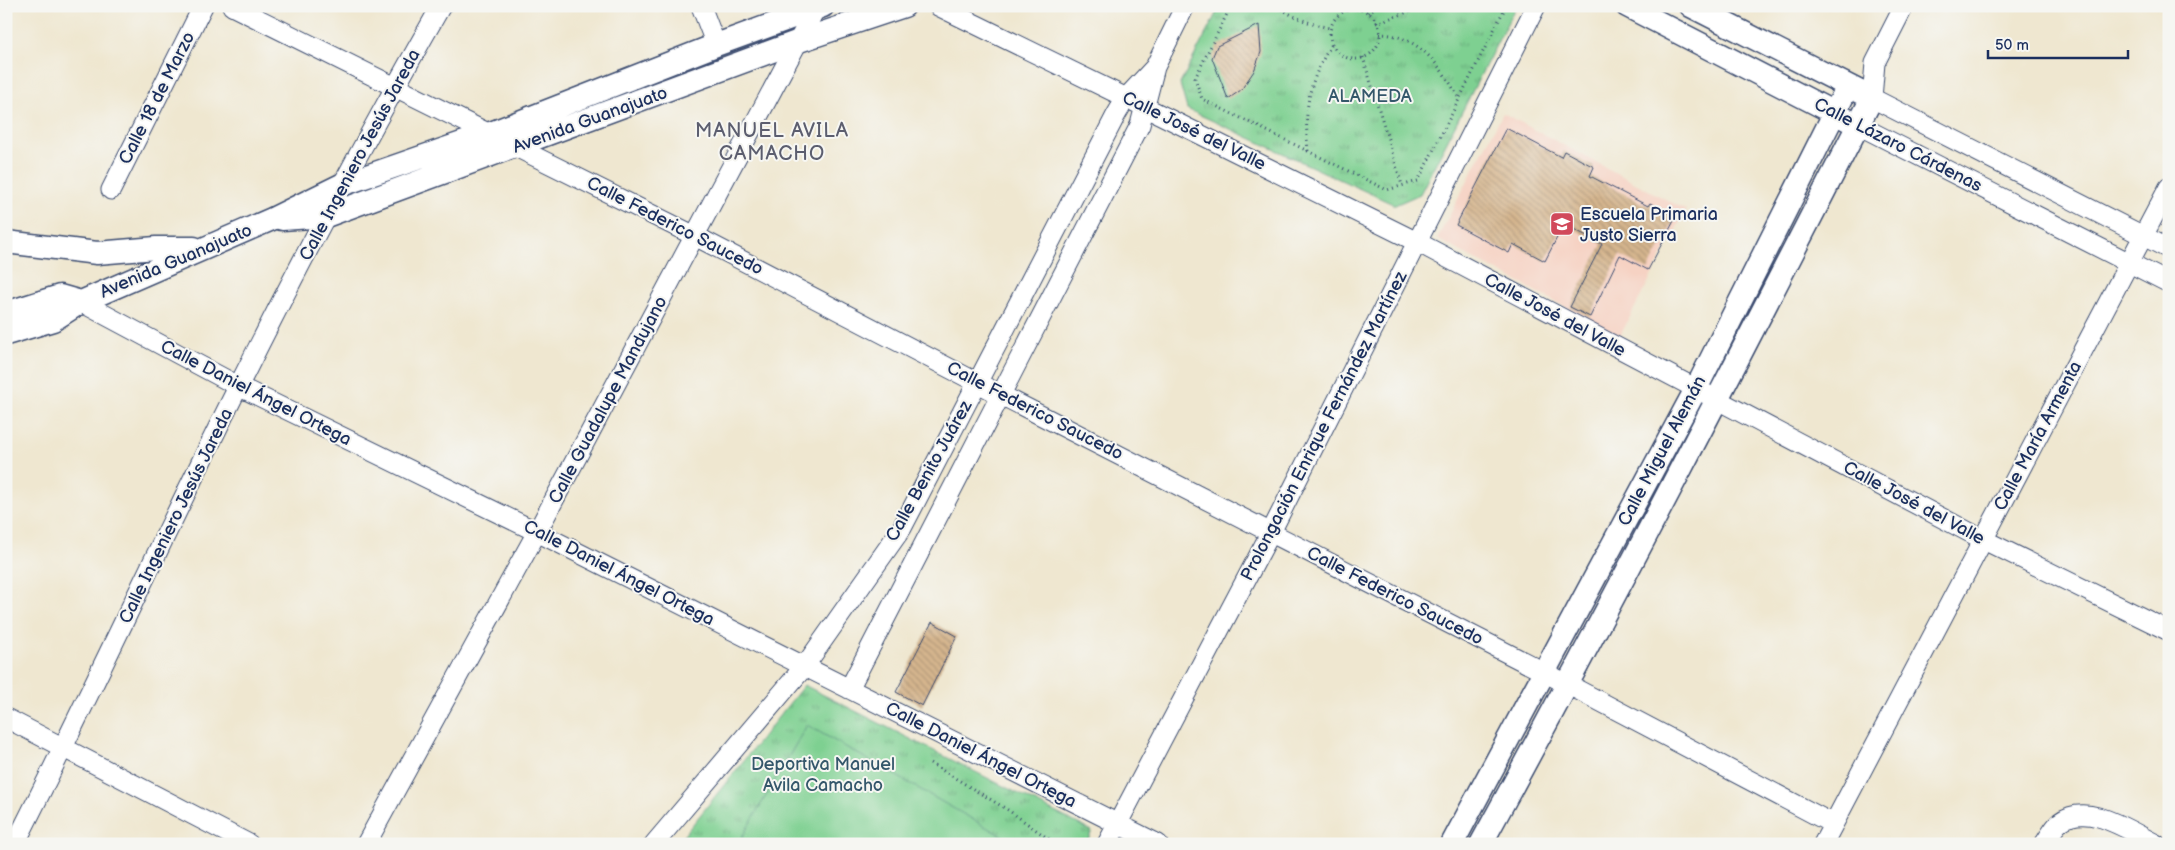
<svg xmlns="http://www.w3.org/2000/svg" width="2175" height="850" font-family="'Balsamiq Sans',sans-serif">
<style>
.built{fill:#f6d2c3}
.grass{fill:url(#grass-tufts);stroke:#4c8078}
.pitch{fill:#7ed091;stroke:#4c8078}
.building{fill:url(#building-back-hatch)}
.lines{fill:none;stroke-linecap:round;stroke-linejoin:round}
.minor-casing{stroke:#3b4b6f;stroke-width:21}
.tertiary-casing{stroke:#3b4b6f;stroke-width:25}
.path{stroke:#3b4b6f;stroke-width:3;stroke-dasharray:1 4;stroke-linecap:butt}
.minor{stroke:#fff;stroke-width:19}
.tertiary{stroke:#fff;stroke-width:22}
.labels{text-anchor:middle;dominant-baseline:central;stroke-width:4;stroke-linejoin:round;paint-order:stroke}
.park-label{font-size:18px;fill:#34576b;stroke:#f6f6f2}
.street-label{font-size:18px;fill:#1b2f5e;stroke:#f6f6f2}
.poi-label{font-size:18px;fill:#1b2f5e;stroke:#f6f6f2;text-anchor:start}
.quarter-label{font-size:20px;letter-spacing:1px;fill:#5c5e6f;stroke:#f6f6f2}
</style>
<defs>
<pattern id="grass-tufts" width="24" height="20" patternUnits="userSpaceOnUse" patternTransform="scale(1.25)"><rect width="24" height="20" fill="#7ed091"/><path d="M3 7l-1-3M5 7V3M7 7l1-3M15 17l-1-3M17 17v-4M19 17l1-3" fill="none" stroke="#66a97a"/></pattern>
<pattern id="building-back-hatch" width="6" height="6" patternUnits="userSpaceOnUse" patternTransform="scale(1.25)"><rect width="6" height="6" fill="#d6b68e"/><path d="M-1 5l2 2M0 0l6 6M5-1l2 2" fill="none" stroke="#ad9477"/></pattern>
</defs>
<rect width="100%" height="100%" fill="#f6f6f2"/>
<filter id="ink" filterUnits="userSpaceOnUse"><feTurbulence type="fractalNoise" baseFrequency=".02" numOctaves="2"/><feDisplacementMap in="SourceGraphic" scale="10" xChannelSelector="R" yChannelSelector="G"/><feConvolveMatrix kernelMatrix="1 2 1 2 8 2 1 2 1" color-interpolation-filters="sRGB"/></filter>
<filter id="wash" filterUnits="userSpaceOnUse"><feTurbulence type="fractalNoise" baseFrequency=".0096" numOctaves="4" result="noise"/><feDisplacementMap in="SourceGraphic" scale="20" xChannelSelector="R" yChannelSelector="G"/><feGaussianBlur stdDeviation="1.12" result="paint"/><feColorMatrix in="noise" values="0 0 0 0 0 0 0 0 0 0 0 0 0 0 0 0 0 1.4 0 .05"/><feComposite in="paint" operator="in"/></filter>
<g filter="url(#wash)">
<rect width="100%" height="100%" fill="#efe7d0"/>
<path class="built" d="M1503 113 1686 210 1620 336 1437 239Z"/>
<path class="grass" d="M1220 6H1516L1420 194 1395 205 1187 109 1180 84Z
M804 685 1092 831 1086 844H677Z"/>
<path class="pitch" d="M807 725 1016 844H738Z"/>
<g id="blocks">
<path class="building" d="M1259 25 1261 52 1254 71 1241 90 1228 99 1212 58 1217 46Z
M1506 128 1561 157 1564 151 1594 167 1590 176 1648 206 1650 203 1676 217 1648 270 1620 255 1590 317 1570 307 1602 244 1564 224 1545 261 1513 244 1509 253 1456 225Z
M932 622 957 636 922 706 896 692Z"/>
</g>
</g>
<g filter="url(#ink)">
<use href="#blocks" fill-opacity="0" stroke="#3b4b6f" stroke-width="1"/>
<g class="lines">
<defs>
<path id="minor" d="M232 6 695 236 1001 395 1544 672 1833 824
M701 6 716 45
M938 6 1145 107 1417 242 1984 540 2169 631
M1904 6 1875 63 1872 98 2169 249
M1858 125 2169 283
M111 190 203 6
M81 302 238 386 537 532 1158 844
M849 689 1140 125 1155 67 1185 6
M6 718 249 844
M15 844C92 692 163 537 239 385 303 257 370 130 441 6
M366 844 537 532 817 6
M654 844 804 667 902 528 1116 115 1126 98 1155 67
M1107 844 1271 532 1536 6
M1823 844 2169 187
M2044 844C2049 837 2054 827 2060 822 2088 801 2129 831 2156 844"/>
<path id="tertiary" d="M1627 6 1848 120
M282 219 326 216 799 41 904 6
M6 242 97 253 156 248H194
M6 313 60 296 81 302
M6 334 53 320 81 302 272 219 341 185 491 133 716 45 823 6
M1452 844 1696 389 1848 86
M1481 844C1616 597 1744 348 1872 98L1691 6"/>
</defs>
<use href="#minor" class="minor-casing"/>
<use href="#tertiary" class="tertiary-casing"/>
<path class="path" d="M1231 6 1195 78 1202 99 1387 190 1418 181 1506 6
M1277 6C1294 18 1311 24 1330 28
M1330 34a25 25 0 1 1 50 0a25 25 0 1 1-50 0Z
M1368 13 1377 6
M1376 23 1426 6
M1379 34C1418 34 1443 68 1459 99
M1363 57 1402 185
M1308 151C1304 107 1308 82 1332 44
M930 763 1008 810 1056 844"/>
<use href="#minor" class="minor"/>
<use href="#tertiary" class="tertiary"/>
</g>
</g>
<defs>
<symbol id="school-square" viewBox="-11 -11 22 22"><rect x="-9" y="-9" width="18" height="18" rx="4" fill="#d1495b" stroke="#f6f6f2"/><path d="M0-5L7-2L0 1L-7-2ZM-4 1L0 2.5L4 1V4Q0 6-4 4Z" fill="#fff"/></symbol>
</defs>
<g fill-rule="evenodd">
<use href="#school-square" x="1548" y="210" width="28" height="28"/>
</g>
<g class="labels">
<g class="park-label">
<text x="1370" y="96">ALAMEDA</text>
<text x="823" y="764">Deportiva Manuel<tspan x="823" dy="21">Avila Camacho</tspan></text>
</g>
<g class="street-label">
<text transform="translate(157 98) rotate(-63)">Calle 18 de Marzo</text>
<text transform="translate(590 120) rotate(-20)">Avenida Guanajuato</text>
<text transform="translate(1194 131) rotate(26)">Calle José del Valle</text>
<text transform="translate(1898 145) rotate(27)">Calle Lázaro Cárdenas</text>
<text transform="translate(360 155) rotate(-62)">Calle Ingeniero Jesús Jareda</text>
<text transform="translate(675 226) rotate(27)">Calle Federico Saucedo</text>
<text transform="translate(176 261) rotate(-23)">Avenida Guanajuato</text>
<text transform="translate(1555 315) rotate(28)">Calle José del Valle</text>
<text transform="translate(256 393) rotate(27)">Calle Daniel Ángel Ortega</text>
<text transform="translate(608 400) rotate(-62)">Calle Guadalupe Mandujano</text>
<text transform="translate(1035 411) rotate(27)">Calle Federico Saucedo</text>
<text transform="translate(1324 426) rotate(-63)">Prolongación Enrique Fernández Martínez</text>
<text transform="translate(2038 436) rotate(-62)">Calle María Armenta</text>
<text transform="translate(1662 451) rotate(-62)">Calle Miguel Alemán</text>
<text transform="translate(929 471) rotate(-61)">Calle Benito Juárez</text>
<text transform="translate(1914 503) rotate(28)">Calle José del Valle</text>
<text transform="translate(176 516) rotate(-64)">Calle Ingeniero Jesús Jareda</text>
<text transform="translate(619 573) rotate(27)">Calle Daniel Ángel Ortega</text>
<text transform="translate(1395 596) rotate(27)">Calle Federico Saucedo</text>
<text transform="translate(981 755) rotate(27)">Calle Daniel Ángel Ortega</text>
</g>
<g class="poi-label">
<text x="1580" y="214">Escuela Primaria<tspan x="1580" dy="21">Justo Sierra</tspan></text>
</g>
<g class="quarter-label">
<text x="772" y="131">MANUEL AVILA<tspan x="772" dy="23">CAMACHO</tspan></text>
</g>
</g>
<rect width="2175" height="850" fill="none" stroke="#f6f6f2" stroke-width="25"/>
<path d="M1988 50v8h140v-8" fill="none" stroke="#1b2f5e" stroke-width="2.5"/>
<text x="1995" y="50" font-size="15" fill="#1b2f5e" stroke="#f6f6f2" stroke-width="4" paint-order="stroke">50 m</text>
</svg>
